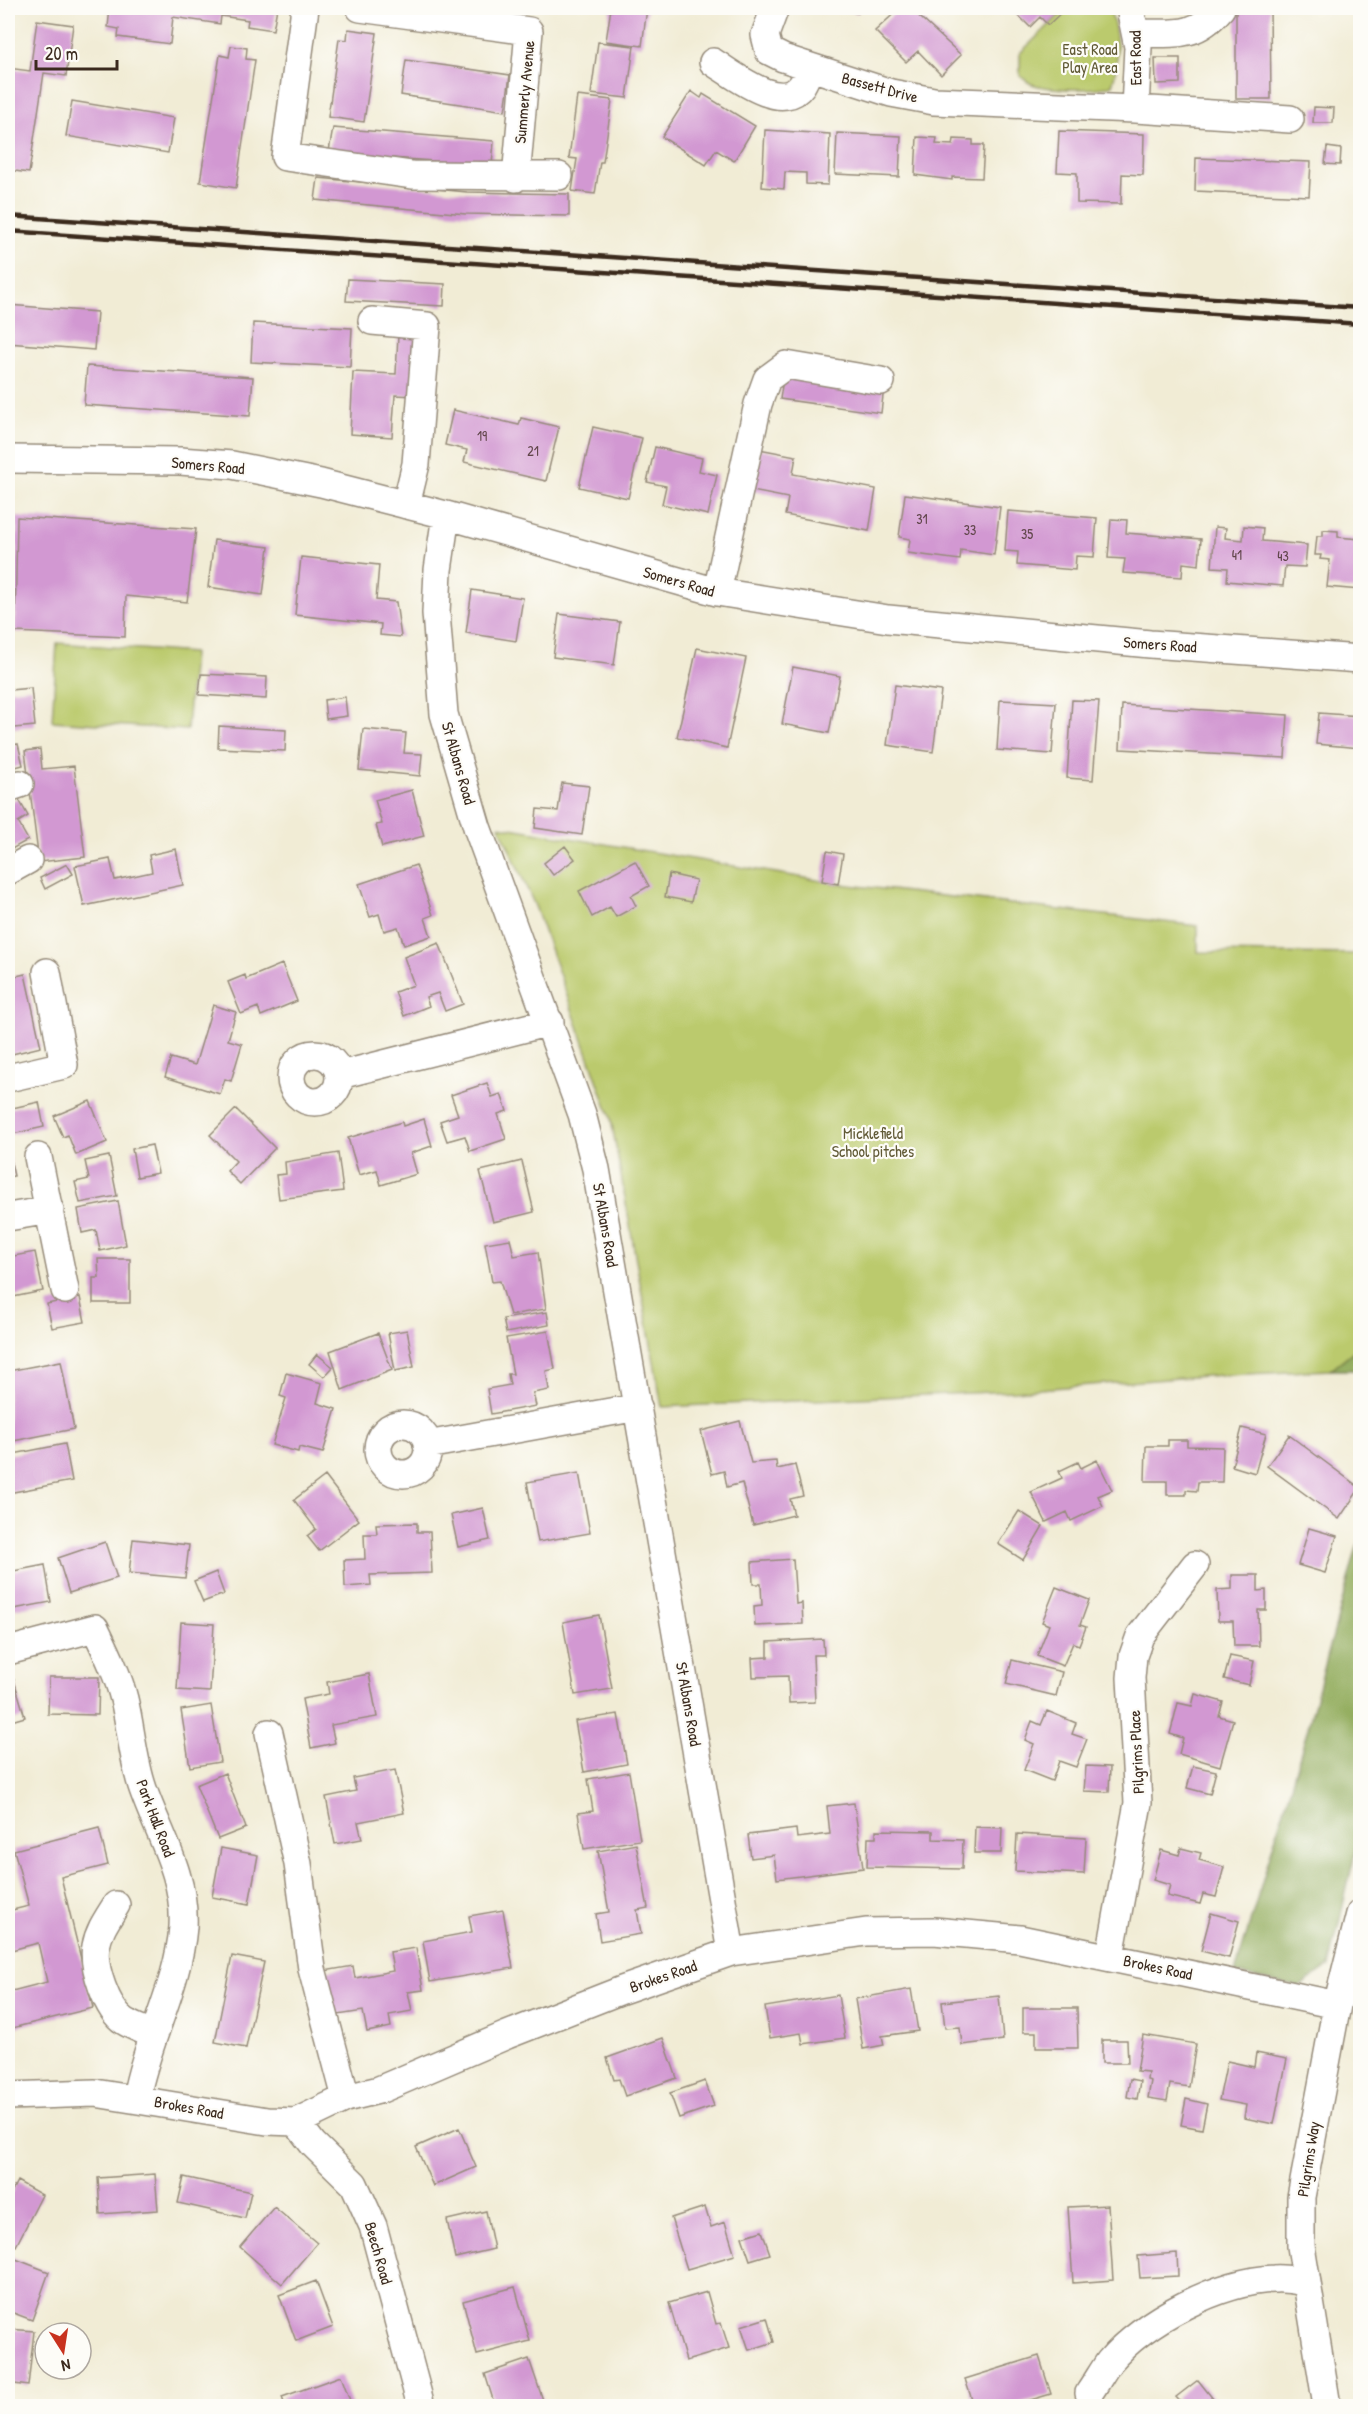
<svg xmlns="http://www.w3.org/2000/svg" width="1368" height="2414" font-family="'Patrick Hand',sans-serif">
<style>
.green{fill:#bbca6d;stroke:#7b7a46;stroke-width:1.5}
.forest{fill:#94ae60;stroke:#686c3f;stroke-width:1.5}
.building{fill:#d298d2}
.lines{fill:none;stroke-linecap:round;stroke-linejoin:round}
.minor-casing{stroke:#968b7a;stroke-width:30}
.minor{stroke:#fff;stroke-width:27}
.rail{stroke:#3b2a1e;stroke-width:4.5}
.labels{text-anchor:middle;dominant-baseline:central;stroke-width:4.5;stroke-linejoin:round;paint-order:stroke}
.number-label{font-size:14px;fill:#61464b}
.park-label{font-size:16px;fill:#615a36;stroke:#fdfcf7}
.street-label{font-size:16px;fill:#3b2a1e;stroke:#fdfcf7}
</style>
<rect width="100%" height="100%" fill="#fdfcf7"/>
<filter id="ink" filterUnits="userSpaceOnUse"><feTurbulence type="fractalNoise" baseFrequency=".0167" numOctaves="2"/><feDisplacementMap in="SourceGraphic" scale="12" xChannelSelector="R" yChannelSelector="G"/><feConvolveMatrix kernelMatrix="1 2 1 2 8 2 1 2 1" color-interpolation-filters="sRGB"/></filter>
<filter id="wash" filterUnits="userSpaceOnUse"><feTurbulence type="fractalNoise" baseFrequency=".008" numOctaves="4" result="noise"/><feDisplacementMap in="SourceGraphic" scale="24" xChannelSelector="R" yChannelSelector="G"/><feGaussianBlur stdDeviation="1.35" result="paint"/><feColorMatrix in="noise" values="0 0 0 0 0 0 0 0 0 0 0 0 0 0 0 0 0 1.4 0 .05"/><feComposite in="paint" operator="in"/></filter>
<g filter="url(#wash)">
<rect width="100%" height="100%" fill="#f1ecd5"/>
<path class="green" d="M1067 8H1109C1118 30 1120 61 1112 85 1098 91 1046 90 1032 84 1028 83 1023 78 1020 76V53Z
M57 643 193 653 187 730 52 721Z
M499 826 840 884 1198 926V952L1360 954V1346L1330 1370 1205 1376 1014 1391 662 1407 611 1119 535 906Z"/>
<path class="forest" d="M1360 1346V1370H1330Z
M1360 1536V1831L1329 1967 1299 1987 1235 1973 1306 1735Z"/>
<g id="blocks">
<path class="building" d="M110 8 122 10V8H277L273 30 247 26 248 20 221 16 220 24 173 17 170 44 118 37 119 29 108 27Z
M611 8H647L642 46 606 41Z
M827 8H858V13Z
M900 8H910L961 55 941 75 918 51 906 62 875 31Z
M1021 8H1066L1048 25 1040 17 1030 27 1016 13Z
M1236 8H1270L1271 99H1236Z
M37 20 73 25 66 76 44 73 29 173 8 170V68L30 71Z
M348 29 377 33 364 122 328 117 339 39 347 40Z
M598 42 634 46 627 98 591 94Z
M231 46 247 48 246 59 255 60 236 188 200 182 220 55 229 57Z
M1155 58H1180V83L1156 84Z
M406 60 510 75 505 111 401 95Z
M691 91 701 98 703 94 755 126 734 161 716 150 706 165 662 137Z
M577 96 612 100 603 162H600L595 194 572 191 577 159 569 158Z
M72 101 174 118 168 153 66 136Z
M1314 107 1334 108 1333 123H1313Z
M333 128 494 141 492 165 362 156 329 151Z
M765 130 830 134 828 185 806 184V173L785 172 784 189 762 187Z
M1059 131 1144 134 1143 175 1122 174 1121 204 1077 203V173L1057 172Z
M837 133 901 136 899 177 835 174Z
M917 137 937 138 936 144 953 145 954 139 973 140V145H984L982 178 952 177V180L915 175Z
M1327 147 1341 149 1340 165 1325 164Z
M1196 158 1311 162 1309 196 1195 191Z
M318 178 467 192 569 194V216L466 214 315 200Z
M348 279 445 284 444 306 346 301Z
M8 305 97 312 94 350 8 343Z
M253 323 352 328 350 367 251 362Z
M398 335 419 336 416 396 395 395 392 437 350 434 353 372 396 374Z
M87 366 253 377 250 416 84 405Z
M784 373 884 387 881 413 780 399Z
M453 410 519 425 521 418 559 427 546 481 464 462 467 450 445 445Z
M593 427 642 438 628 498 579 487Z
M655 447 702 458 699 471 717 475 708 515 662 504 666 486 647 482Z
M759 449 796 456 793 474 876 489 869 531 785 515 788 498 752 491Z
M905 494 1000 507 994 555 961 550 960 560 908 553 910 539 899 537Z
M1008 511 1097 518 1094 557 1076 556 1075 570 1017 565 1018 552 1005 551Z
M17 517 196 529 187 602 126 596 125 637 15 632Z
M1111 519 1127 520 1126 533 1201 539 1199 565 1183 563 1182 577 1123 573 1125 559 1108 558Z
M1244 526 1263 528 1262 541 1307 545 1305 567 1285 566 1283 586 1227 581 1228 568 1212 567 1215 527 1226 528 1225 538 1243 540Z
M1323 530 1338 531V537L1360 539V590L1327 587 1330 560 1320 559 1321 555H1315L1317 536H1323Z
M214 540 269 547 263 595 208 587Z
M301 557 379 565 376 600 396 602 401 637 380 635 381 624 295 615Z
M472 590 523 598 516 641 466 633Z
M559 614 620 622 614 665 553 657Z
M697 648 746 658 727 748 677 737Z
M793 667 840 676 829 733 782 724Z
M201 674 267 677 266 699 199 695Z
M895 685 941 691 933 752 887 745Z
M31 688 35 726 14 728 10 690Z
M345 697 347 716 326 719 324 700Z
M1000 700 1056 703 1052 754 997 750Z
M1072 700 1099 701 1093 780 1067 778Z
M1122 705 1288 715 1285 758 1120 749Z
M1319 713 1360 716V748L1316 744Z
M219 726 286 730 285 751 218 748Z
M363 729 406 733 404 753 422 754 420 776 359 770Z
M18 744 23 765 8 769V746Z
M40 749 42 769 74 766 85 857 39 862 25 751Z
M562 783 589 786 582 835 535 828 537 809 558 811Z
M412 790 424 836 382 847 376 825 382 824 375 800Z
M18 798 28 816 18 822 28 840 8 851V803Z
M565 846 575 859 553 875 544 863Z
M176 849 183 885 84 906 75 866 110 859 115 880 152 872 149 855Z
M827 851 843 854 838 884 822 881Z
M635 861 649 886 631 896 636 906 616 917 610 907 592 917 579 891Z
M67 864 73 874 45 889 40 878Z
M416 865 433 915 425 918 431 936 404 945 398 927 384 931 379 914 370 917 359 884Z
M669 874 696 880 691 902 665 897Z
M439 943 463 1004 445 1011 438 993 426 997 429 1006 404 1016 395 992 414 985 404 957Z
M282 964 297 1001 261 1016 258 1007 241 1014 228 982 245 975 246 979Z
M25 974 41 1047 8 1055V978Z
M213 1005 236 1012 228 1040 242 1044 231 1081 225 1079 220 1094 165 1077 171 1058 195 1065Z
M487 1083 492 1097 501 1094 507 1111 498 1114 506 1139 470 1151 465 1136 447 1141 440 1121 458 1115 451 1095Z
M90 1101 107 1142 76 1155 68 1135 63 1137 54 1116Z
M39 1102 44 1127 8 1135V1109Z
M236 1109 275 1148 240 1184 227 1171 236 1161 210 1135Z
M424 1119 432 1146 411 1153 417 1174 381 1185 377 1170 359 1175 348 1138 402 1122 403 1126Z
M152 1145 158 1173 137 1177 132 1149Z
M8 1149 14 1176 8 1177Z
M338 1153 343 1191 279 1199 276 1175 286 1174 285 1162Z
M109 1156 117 1196 80 1203 75 1182 89 1179 85 1161Z
M522 1161 534 1212 493 1222 480 1171Z
M118 1201 126 1245 100 1251 96 1230 82 1233 78 1209Z
M510 1239 514 1256 538 1252 546 1309 510 1315 500 1281 492 1282 485 1243Z
M35 1252 43 1291 8 1298V1257Z
M98 1259H130V1303H93V1278H99Z
M80 1297 85 1322 52 1328 47 1304Z
M547 1312 549 1325 506 1333 503 1319Z
M407 1330 414 1367 395 1371 388 1333Z
M548 1331 555 1369 546 1371 549 1390 533 1393 536 1406 491 1414 487 1389 510 1385 508 1374H513L506 1338Z
M378 1333 392 1370 342 1390 330 1351Z
M317 1354 333 1367 324 1377 309 1364Z
M61 1361 74 1429 8 1442V1371Z
M286 1373 322 1383 317 1403 336 1409 323 1453 299 1447 298 1452 272 1445 286 1398 280 1396Z
M740 1421 751 1463 776 1461 777 1469 795 1465 803 1496 790 1499 794 1515 753 1525 742 1483 727 1487 724 1471 712 1474 701 1431Z
M1242 1428 1266 1434 1255 1473 1232 1466Z
M1289 1435 1360 1488 1339 1519 1267 1466Z
M1168 1440H1187V1446L1223 1447 1222 1482H1198L1197 1491 1186 1490V1495H1167V1481H1145L1146 1446H1168Z
M65 1444 72 1481 8 1493V1455Z
M1097 1460 1112 1490 1098 1496 1103 1506 1071 1521 1067 1512 1046 1522 1031 1492 1062 1478 1059 1471 1078 1462 1081 1468Z
M579 1473 590 1533 538 1542 527 1482Z
M325 1476 359 1520 319 1551 307 1536 316 1529 294 1500Z
M483 1508 490 1540 458 1547 451 1515Z
M1019 1511 1043 1526 1023 1560 998 1544Z
M417 1523V1532H430L432 1573 370 1575 371 1585 345 1587 344 1560 365 1559 364 1534H377L376 1524Z
M1309 1528 1337 1536 1325 1573 1298 1565Z
M133 1539 189 1545 185 1578 129 1573Z
M105 1542 117 1578 69 1593 58 1558Z
M793 1559 796 1604 802 1603 803 1624 755 1626 754 1606 762 1605 761 1584H753L752 1562Z
M45 1565 51 1602 8 1610V1572Z
M216 1572 224 1594 203 1602 194 1581Z
M1232 1575H1258V1591L1266 1590V1610H1258L1259 1646H1234L1233 1621H1218L1217 1590 1232 1589Z
M1056 1587 1089 1600 1080 1625 1086 1627 1079 1645 1073 1643 1063 1666 1037 1656 1049 1625 1042 1622Z
M599 1615 612 1689 575 1695 563 1622Z
M181 1622 214 1624 210 1692 177 1690Z
M823 1639 824 1655H813L815 1702 789 1703 788 1676 753 1677 752 1658 768 1657V1642Z
M1230 1656 1254 1661 1249 1685 1224 1679Z
M1012 1660 1062 1672 1056 1696 1006 1684Z
M369 1674 377 1717 331 1725 335 1743 311 1748 302 1699 329 1694 327 1682Z
M49 1677H99L98 1715 48 1714Z
M14 1680 25 1717 8 1722V1682Z
M1195 1694 1223 1702 1219 1716 1233 1720 1220 1766 1179 1754 1183 1738 1170 1734 1178 1703 1192 1706Z
M211 1705 220 1762 190 1767 181 1710Z
M1047 1711 1076 1723 1072 1734 1087 1739 1076 1767 1059 1761 1052 1781 1024 1770 1034 1744 1025 1740 1032 1721 1041 1725Z
M618 1714 627 1764 584 1772 575 1721Z
M1086 1766 1110 1767 1109 1792 1084 1791Z
M1193 1766 1216 1771 1210 1794 1187 1788Z
M395 1770 404 1813 358 1822 362 1839 335 1844 326 1797 356 1791 353 1778Z
M629 1772 640 1840 584 1849 578 1813 593 1811 588 1779Z
M225 1773 246 1828 218 1839 196 1785Z
M854 1803 863 1868 777 1879 774 1855 751 1858 748 1835 796 1829 797 1838 830 1834 827 1806Z
M975 1827 1002 1828 1001 1853H974Z
M99 1828 108 1865 61 1877 93 2008 8 2029V1992L47 1982 38 1943 8 1951V1911L29 1906 14 1850Z
M876 1830 933 1831V1839L963 1840 962 1869 867 1867 868 1838H876Z
M1017 1834 1086 1838 1084 1874 1015 1871Z
M636 1844 648 1908 637 1910 641 1934 600 1941 596 1914 609 1912 598 1851Z
M221 1848 258 1855 249 1904 212 1897Z
M1181 1848 1201 1853 1199 1860 1224 1867 1216 1897 1203 1894 1200 1904 1167 1896 1170 1885 1153 1880 1161 1850 1179 1855Z
M503 1910 513 1968 430 1982 423 1941 472 1932 469 1916Z
M1211 1913 1239 1921 1229 1958 1201 1951Z
M416 1948 423 1990 408 1992 412 2011 389 2015 391 2027 367 2032 363 2011 332 2016 324 1971 353 1966 355 1978 393 1971 390 1952Z
M232 1956 264 1962 246 2048 215 2042Z
M911 1989 918 2031 882 2036 884 2045 863 2049 855 1999Z
M838 1995 845 2038 803 2044 801 2033 770 2038 765 2007Z
M999 1996 1003 2040 962 2045 960 2027 945 2028 942 2002Z
M1023 2008H1077L1078 2048H1036V2032H1023Z
M1143 2035 1196 2044 1189 2087 1170 2084 1167 2101 1148 2098 1151 2081 1147 2080 1148 2072 1137 2071Z
M663 2038 677 2078 625 2096 619 2079 614 2080 607 2058Z
M1102 2040H1127L1128 2063H1102Z
M1256 2053 1287 2059 1274 2124 1244 2118 1246 2105 1219 2100 1227 2061 1254 2067Z
M1130 2079 1140 2081 1137 2099 1127 2097Z
M705 2081 714 2106 679 2118 670 2093Z
M1186 2099 1207 2104 1202 2129 1181 2125Z
M459 2128 476 2167 433 2186 416 2147Z
M155 2174 158 2210 100 2214 98 2178Z
M184 2177 251 2192 245 2218 178 2203Z
M17 2181 42 2195 16 2246 8 2242V2199Z
M1108 2205 1113 2280 1073 2283 1068 2207Z
M274 2207 317 2243 282 2284 240 2247Z
M705 2207 711 2227 725 2222 735 2255 687 2269 671 2218Z
M486 2211 494 2249 455 2258 447 2220Z
M762 2231 770 2254 750 2260 742 2237Z
M1177 2253 1178 2276 1140 2278 1138 2256Z
M8 2256 49 2272 32 2320 8 2311Z
M316 2281 333 2327 296 2341 279 2295Z
M515 2287 530 2341 477 2355 463 2301Z
M707 2292 716 2324 721 2323 729 2348 686 2361 669 2303Z
M767 2318 774 2342 749 2350 741 2326Z
M8 2329 34 2331 28 2386 8 2383Z
M1039 2356 1051 2394 1010 2406H974L965 2379Z
M529 2359 545 2406H495L485 2374Z
M341 2376 352 2406H285L282 2397Z
M1198 2380 1214 2400 1206 2406H1184L1176 2397Z"/>
</g>
</g>
<g filter="url(#ink)">
<use href="#blocks" fill-opacity="0" stroke="#968b7a" stroke-width="1.5"/>
<g class="lines">
<defs>
<path id="minor" d="M305 8 285 157 412 175 559 176
M360 8 529 31 516 178
M775 8 765 35 769 51 783 58 891 93 934 101 1135 109
M1130 8 1138 47 1135 109 1290 119
M1136 33C1174 33 1195 39 1221 8
M713 62C734 75 782 114 802 85 805 80 808 73 810 68
M372 321 427 326 416 464 406 505
M8 459 180 461 232 465 321 483 446 515 717 592 888 619 1150 644 1360 659
M446 515 438 570 436 613 444 714 477 827 582 1114 596 1169 731 1952
M717 592 758 404 767 379 786 365 881 381
M8 788 20 784
M8 871 28 860
M291 1078a24 24 0 1 1 48 0a24 24 0 1 1-48 0Z
M340 1075 550 1022
M8 1078 64 1065 47 972
M38 1157 65 1290
M8 1217 50 1210
M378 1449a25 25 0 1 1 50 0a25 25 0 1 1-50 0Z
M427 1445 638 1407
M8 1651 95 1628C106 1651 118 1675 124 1699 131 1728 133 1761 143 1789 159 1835 186 1876 183 1927 178 1987 147 2039 136 2098
M269 1733 298 1864 312 1969 346 2098
M116 1905C108 1918 99 1930 96 1946 92 1966 107 2010 124 2021 133 2027 144 2030 154 2035
M1110 1956 1138 1803 1131 1678 1133 1656 1140 1636 1195 1565
M8 2096 95 2093 267 2121 296 2122 346 2098 379 2090 507 2035 622 1990 731 1952 866 1932 934 1931 1020 1939 1337 2005
M296 2122 313 2144 354 2184 373 2226 421 2406
M1089 2393C1096 2383 1102 2372 1109 2362 1144 2320 1220 2281 1275 2279 1285 2278 1296 2281 1307 2282
M1327 2406 1301 2246V2197L1337 2005 1360 1914"/>
</defs>
<use href="#minor" class="minor-casing"/>
<use href="#minor" class="minor"/>
<path class="rail" d="M8 216 1360 308
M8 231 1360 324"/>
</g>
</g>
<g class="labels">
<g class="number-label">
<text x="482" y="435">19</text>
<text x="533" y="450">21</text>
<text x="922" y="518">31</text>
<text x="970" y="529">33</text>
<text x="1027" y="533">35</text>
<text x="1237" y="554">41</text>
<text x="1283" y="555">43</text>
</g>
<g class="park-label">
<text x="1090" y="49">East Road<tspan x="1090" dy="18">Play Area</tspan></text>
<text x="873" y="1133">Micklefield<tspan x="873" dy="18">School pitches</tspan></text>
</g>
<g class="street-label">
<text transform="translate(1135 58) rotate(-91)">East Road</text>
<text transform="translate(880 87) rotate(15)">Bassett Drive</text>
<text transform="translate(524 92) rotate(-85)">Summerly Avenue</text>
<text transform="translate(208 465) rotate(5)">Somers Road</text>
<text transform="translate(679 581) rotate(16)">Somers Road</text>
<text transform="translate(1160 644) rotate(4)">Somers Road</text>
<text transform="translate(459 763) rotate(74)">St Albans Road</text>
<text transform="translate(606 1225) rotate(80)">St Albans Road</text>
<text transform="translate(689 1704) rotate(80)">St Albans Road</text>
<text transform="translate(1136 1752) rotate(-93)">Pilgrims Place</text>
<text transform="translate(156 1818) rotate(69)">Park Hall Road</text>
<text transform="translate(1158 1967) rotate(12)">Brokes Road</text>
<text transform="translate(663 1976) rotate(-19)">Brokes Road</text>
<text transform="translate(189 2107) rotate(10)">Brokes Road</text>
<text transform="translate(1308 2159) rotate(-81)">Pilgrims Way</text>
<text transform="translate(379 2253) rotate(74)">Beech Road</text>
</g>
</g>
<rect width="1368" height="2414" fill="none" stroke="#fdfcf7" stroke-width="30"/>
<g transform="translate(63 2351) rotate(168)"><circle r="28" fill="#fdfcf7" stroke="#afa8a0" stroke-width="1.5"/>
<path d="M0-4.5L10 22L0 15L-10 22Z" fill="#c8321e"/>
<text y="-9" font-size="16" font-weight="bold" text-anchor="middle" fill="#3b2a1e">N</text>
</g>
<path d="M36 60v9h81v-9" fill="none" stroke="#3b2a1e" stroke-width="3"/>
<text x="45" y="60" font-size="18" fill="#3b2a1e" stroke="#fdfcf7" stroke-width="4.5" paint-order="stroke">20 m</text>
</svg>
